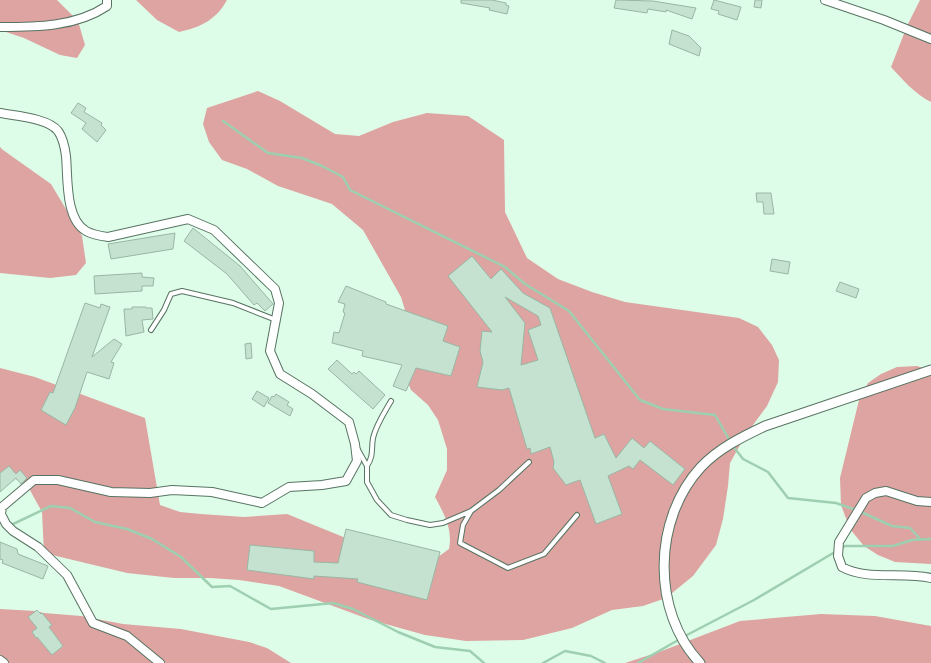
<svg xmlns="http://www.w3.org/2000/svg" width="931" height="663" font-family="'Work Sans',sans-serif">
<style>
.forest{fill:#dda4a1}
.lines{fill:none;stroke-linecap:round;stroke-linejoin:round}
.stream{stroke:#9dcfb0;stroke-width:2.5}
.building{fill:#c4e2cf;stroke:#99b6a4;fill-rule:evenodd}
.service-casing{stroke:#577362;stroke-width:6}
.minor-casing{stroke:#577362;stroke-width:10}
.tertiary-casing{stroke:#577362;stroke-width:11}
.service{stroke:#fff;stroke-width:4}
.minor{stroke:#fff;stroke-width:8}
.tertiary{stroke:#fff;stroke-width:9}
</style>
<rect width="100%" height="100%" fill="#defde9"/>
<path class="forest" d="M0 0H57L78 21 85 45 77 58 60 55 24 38 0 30Z
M136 0H227C216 20 201 27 179 32L157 20Z
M920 0H931V102C915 94 903 80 891 67L907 26Z
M258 91 280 101 335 134 359 136 393 122 427 113 468 116 504 140 505 212 527 258 558 279 592 292 625 302 739 318 758 327 772 345 779 360 778 382 767 406 745 436 730 463 728 486 723 519 716 545 693 576 666 598 643 606 612 610 572 628 523 640 466 641 425 635 371 620 279 586 239 580 210 578H174L127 573 44 553 42 512 26 483 0 473V368L35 377 145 418 160 505 180 512 201 514 244 517 287 514 358 543 438 557 449 549C453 529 444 514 435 497L447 470V449L438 420 428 405 411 390 405 375 410 327 401 297 363 230 332 204 278 186 247 169 222 160 209 142 203 124 207 108Z
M0 147 3 150 51 184 82 236 86 263 76 275 50 278 0 273Z
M917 366 931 371V564L895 562 878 555 864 546 850 529 841 505 840 478 859 400 868 383 881 374 897 367Z
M0 609 35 611 44 613 81 616 123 624 181 629 249 642 267 648 291 663H0Z
M821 614 875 616 931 626V663H625L659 652 740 621Z"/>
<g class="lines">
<path class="stream" d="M223 121 268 153 302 158 322 166 343 177 350 190 505 267 525 284 569 311 640 400 663 409 715 415 730 441
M733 446 743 459 768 472 788 498 836 503 856 510
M861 512 892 526 910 528 920 539
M11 525 51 506 70 508 95 522 127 529 152 539 181 557 212 587 230 586 271 609 333 603 353 609 398 632 435 647 470 651 484 663
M685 636 754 600 845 546H893L912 540 931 539
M543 663 565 651 591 656 605 663
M638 663 680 639"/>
</g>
<path class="building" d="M461 0H492L506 3V5L509 6 507 14 489 10 490 8 461 3Z
M616 0 653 1 696 8 692 19 666 10V12L648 9 647 13 614 8Z
M714 0 741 7 737 20 718 14 719 11 711 9Z
M755 0H762L761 8 754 7Z
M672 30 689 36 701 48 699 56 669 44Z
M78 103 86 108 84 112 102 123 101 125 106 130 97 142 82 129 86 123 71 113Z
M756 193H771L774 214H764L763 202H757Z
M193 228 240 266 273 304 265 311 257 303 254 305 227 274 184 241Z
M175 233 173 249 111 259 108 244Z
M472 256 491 279 501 269 523 293 550 308 595 438 604 434 616 458 632 438 644 448 650 441 685 469 673 485 640 460 633 469 629 466 608 476 622 514 596 524 580 480 566 485 553 468 554 462 550 447 531 454 530 448 527 449 509 388 502 390 477 387 483 362 480 351 482 331 492 332 448 276ZM505 297 538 316 541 325 528 330 538 360 521 365 525 323Z
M772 259 790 262 788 274 770 271Z
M142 273V277L154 278 153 286H142V291L95 294 94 276Z
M840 282 859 289 856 298 836 291Z
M346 286 386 302V304L448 326 443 341 460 347 451 376 416 368 406 391 393 386 402 365 362 356 363 351 332 343 334 332 339 333 345 313 343 312 345 304 338 302Z
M85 303 100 308 101 304 110 307 92 357 114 339 122 344 111 362 114 363 109 379 87 372 75 408 66 425 41 410 50 392 53 393Z
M132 307H146V308H152L153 319 142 320 144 332 126 336 124 309H132Z
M251 343 252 358 246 359 245 344Z
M337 360 352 374 354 372 356 374 359 371 385 395 373 409 328 369Z
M257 391 269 398 264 407 252 399Z
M276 394 289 402 287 405 293 409 290 416 268 403 272 396 274 397Z
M9 466 16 474 20 470 27 478 21 484 16 478 0 492V473Z
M346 529 440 552 427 600 357 582 358 579 314 576V579L247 570 250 545 314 551V562L338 563Z
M0 542 17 549 18 554 48 566 43 579 2 563 3 560 0 559Z
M37 610 41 614 42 613 52 625 49 627 63 646 52 655 37 637 36 638 32 632 37 628 28 617Z"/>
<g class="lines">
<defs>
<path id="service" d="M151 330 164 310 171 294 182 291 233 303 276 320
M357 448 367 466V482L377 500 391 515 407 520 430 525 443 523 471 511 499 490 529 462
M367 466C374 455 371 450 373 438 376 425 384 413 391 401
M471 511 463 525 460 543 508 568 544 554 577 515"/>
<path id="minor" d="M825 0 884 20 931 39
M0 27C36 27 76 27 107 6V0
M0 113C15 116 48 118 58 131 63 138 65 148 66 156 68 178 65 219 86 231 93 235 101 236 108 237L188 219 214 230 275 289 279 303 270 351 280 374 312 394 349 422 355 444 357 461 346 481 322 485 289 487 262 503 212 492 172 490 150 493 111 492 58 480H34L2 507 1 514 6 524 13 531 38 547 67 575 93 623 127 636 160 663
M931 502 917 501 886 491 875 493 866 498 839 542 838 556 842 567C867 581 903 571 931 578
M0 660 4 663"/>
<path id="tertiary" d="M700 663C651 611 653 519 701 467 719 448 742 437 765 426L931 370"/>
</defs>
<use href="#service" class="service-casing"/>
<use href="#minor" class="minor-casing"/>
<use href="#tertiary" class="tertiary-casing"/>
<use href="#service" class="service"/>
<use href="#minor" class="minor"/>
<use href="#tertiary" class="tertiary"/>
</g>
</svg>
